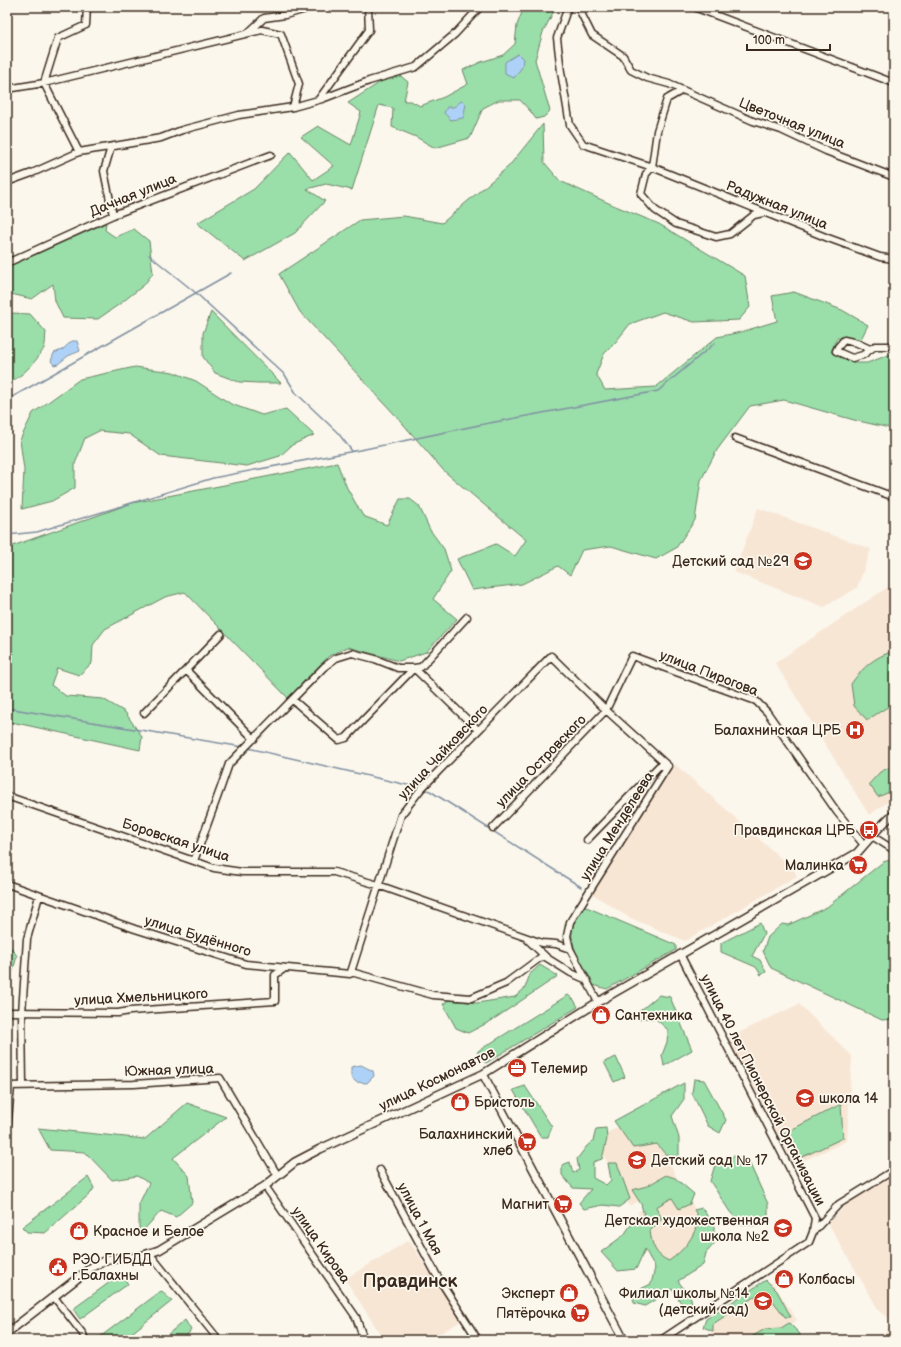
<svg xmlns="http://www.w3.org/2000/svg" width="901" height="1347" font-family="'Balsamiq Sans',sans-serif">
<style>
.built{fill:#f8e6d5}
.green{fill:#9adeaa;stroke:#6a8464}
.water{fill:#aed2f7;stroke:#808fa0}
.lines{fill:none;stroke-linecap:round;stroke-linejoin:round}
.stream{stroke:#808fa0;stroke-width:1.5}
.minor-casing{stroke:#3b2a1e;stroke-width:9}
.tertiary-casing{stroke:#3b2a1e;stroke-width:10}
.minor{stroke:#fbf7ec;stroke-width:6}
.tertiary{stroke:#fbf7ec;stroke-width:7}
.labels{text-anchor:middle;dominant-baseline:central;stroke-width:3.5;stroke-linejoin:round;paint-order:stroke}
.street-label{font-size:14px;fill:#3b2a1e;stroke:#fbf7ec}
.poi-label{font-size:14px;fill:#3b2a1e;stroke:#fbf7ec;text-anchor:end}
.district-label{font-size:18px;font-weight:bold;fill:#3b2a1e;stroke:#fbf7ec}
</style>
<rect width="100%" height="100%" fill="#fbf7ec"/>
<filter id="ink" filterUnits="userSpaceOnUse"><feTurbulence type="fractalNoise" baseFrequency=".025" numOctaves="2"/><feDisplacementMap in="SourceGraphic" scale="8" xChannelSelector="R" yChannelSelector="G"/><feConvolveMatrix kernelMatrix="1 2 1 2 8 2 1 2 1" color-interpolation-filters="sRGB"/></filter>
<g filter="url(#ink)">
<path class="built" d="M758 508 871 549 857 588 824 607 734 572Z
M894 583V798L869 815 775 663Z
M675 764 794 870 797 876 685 941 628 917 591 893Z
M799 1004 852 1056 847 1141 794 1165 728 1038Z
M646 1115 679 1182 629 1206 595 1138Z
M894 1176V1340H881L893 1321 879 1311 828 1223 849 1202Z
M683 1189 715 1242 667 1273 639 1225 643 1222 637 1212Z
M409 1240 461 1321 429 1340H384L345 1279Z
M772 1282 797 1320 766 1340H716L706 1325Z"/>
<path class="green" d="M524 7H556L543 32 535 60 550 111 544 117 536 119 531 112 520 100H499L483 108 470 138 435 148 416 137 392 127 393 108 379 105 352 190 326 184 307 189 325 201 295 233 245 261 197 223 254 189 290 152 313 180 334 166 301 137 318 126 351 145 361 112 348 103 396 72 408 82 404 101H411L420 106 444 97 468 84 463 70 481 62 503 55 515 44 517 25Z
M543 124 544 162 560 181 613 205 659 224 745 276 750 307 739 320 694 322 663 312 630 324 614 344 604 354 596 374 605 390 656 387 717 337 741 332 777 321 772 296 794 292 842 310 868 325 860 341 837 338 831 352 855 363H867L894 353V429L854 420 784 400 750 406 717 450 701 480 695 520 676 548 656 559 611 546 582 550 570 575 558 566 522 584 472 590 457 559 496 544 515 556 526 540 444 471 397 417 300 312 279 274 360 220 404 216 442 223 509 166Z
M106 223 105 230 115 237 134 229 149 241 153 273 144 285 121 303 98 319 63 318 55 301 53 284 32 299 7 293V267Z
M7 309 11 313 30 314 46 332C45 337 46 344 44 348 38 360 19 380 7 383Z
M211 312 281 383H259L239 382 215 373 203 357V333Z
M135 367 173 372 196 381 231 404 262 415 286 409 314 435 292 445 280 456 247 466 161 456 129 434 99 431 85 438 75 464V488L52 501 22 509 24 470 20 440 33 413 80 379Z
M337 463 347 488 363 516 387 525 400 499H410L419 506 430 530 444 549 451 571 433 599 457 619 426 652 399 661 348 647 329 656 288 698 185 592 165 597 105 629 93 645 92 663 79 675 57 668 51 685 66 696 103 699 125 712 142 737 140 750 7 721V548L132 503Z
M894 651V703L867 720 854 706 851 684C863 667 874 657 894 651Z
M894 765V790L878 797 869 784 880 772Z
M894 859V1019L882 1020 771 968 763 951 768 937 782 924 788 925 827 907 883 862Z
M584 906 676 945V950L607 989 593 985C584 969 565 940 574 922 577 916 581 912 584 906Z
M760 923 764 934 752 956 760 960 766 972 761 975 756 967 721 952V943Z
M7 942 17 956 7 992Z
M540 965 558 976 491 1021 468 1033 456 1028 443 1004 449 1000 477 1003 515 997 525 988 530 974Z
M568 995 574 1000 578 1007 486 1063 477 1056 478 1051Z
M659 995 670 997 692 1050 664 1066 662 1055 667 1042 668 1030 656 1019 643 1018 640 1020 635 1015Z
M616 1057 625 1077 614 1082 604 1062Z
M694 1079 704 1080 726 1120 720 1133 708 1126 692 1093Z
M684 1083V1099L672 1116 679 1138V1157L665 1154 657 1144 633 1148 614 1121Z
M525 1086 552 1127 548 1137H541L513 1090Z
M187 1103 226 1117 173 1158 189 1176 192 1203 176 1217 161 1211 139 1235V1204L149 1183 137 1176 112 1180 85 1152 50 1150 38 1128 145 1139Z
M841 1104 843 1138 796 1160 783 1134Z
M606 1128 607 1139 602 1159 593 1162V1178L606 1185 611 1180 608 1163H617L630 1199 619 1207 603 1205 584 1209 579 1203 591 1189 573 1188 562 1175V1165L570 1162 573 1173 579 1170 577 1159 587 1146 593 1141 596 1129Z
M734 1156 748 1160 768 1204V1218L757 1226 741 1224 730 1212 710 1181 715 1165Z
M666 1175 675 1178 694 1194 690 1204 679 1209 672 1198 656 1207 662 1219 650 1231C652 1245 655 1255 669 1261 685 1249 694 1238 699 1218L694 1210 702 1208 714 1226V1244L706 1253 703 1265 678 1281 691 1298 692 1307 685 1309 672 1289 645 1306 634 1303 632 1293 651 1284 655 1268 645 1249 636 1269 618 1271 601 1252 624 1235 630 1226 645 1219 641 1204 632 1190 647 1186Z
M88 1177 94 1188 91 1193 45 1233 27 1232 22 1227Z
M121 1274 128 1284 80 1319 73 1309Z
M766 1280 777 1291 791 1317H785L767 1293 757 1295 713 1324V1331L703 1327 706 1319Z
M161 1291 172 1301 123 1340H96Z
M185 1320 191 1330 183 1340H161Z
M789 1323 800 1334V1340H746L765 1329 781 1328Z"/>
<path class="water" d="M518 54 523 59 522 67 514 78 505 73V62Z
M461 101 466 104 463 118 451 120 444 113 447 107H454Z
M72 341H77L80 351 68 356 58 364 54 365 51 361 54 353 62 350Z
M361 1065 373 1071 374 1076 367 1083 356 1082 351 1077V1067Z"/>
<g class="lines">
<path class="stream" d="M149 255 196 293 285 375 296 393 338 433 352 451
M7 400 231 273
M7 535 37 532 213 478 365 449 479 425 658 391 715 343
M7 708 243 747
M248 748 420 788
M424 789 430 791 581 887"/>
<defs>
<path id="minor" d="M568 7 557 38 561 72 570 125 583 144 652 167 828 238 880 257 894 259
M578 7 592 35 623 56 631 70 647 78 669 84 753 121 781 130 826 151 894 177
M694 7 894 83
M248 33 264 18 285 15 313 7
M7 89 44 83 262 30 281 34 299 84 293 107
M681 91 667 99 657 131 652 167 646 174 641 194 655 210 676 224 716 237 730 234 754 215 763 213
M319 99 369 30 368 7
M111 147 104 171 113 215
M79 152 44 83 58 38 86 25 87 7
M7 182 32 173 79 152 161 138 182 130 239 115 293 107 322 99 369 81 416 67 455 34 480 7
M7 263 113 215 271 155
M870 349 857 343 844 340 838 347 836 351 852 358 863 355 875 346H894
M735 438 894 497
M186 670 254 739
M293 700 339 740 346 738 414 668 421 667 467 617
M144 713 221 634
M7 796 214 868 242 872H334L378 885 542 943 556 944 570 949 598 1002
M493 828 606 710 632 656 756 701 767 712 837 812 864 845
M872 836 894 850
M587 840 659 766H668
M194 861 221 787 229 764 324 667 336 658 352 653 375 659 398 668H414L478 730
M7 884 135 929 246 964 350 974 351 972 433 995 471 998 506 983 544 955
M527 939 547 958 571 973 587 980
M570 949 567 936 570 922 668 766
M351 972 401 815 421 789 551 656 606 710 668 766
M7 1012 118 1013 130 1011 275 1001V975L285 968
M23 1085 22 1013 27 939 39 896
M7 1086 134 1084 220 1078 278 1176
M7 1132 11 1086
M380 1170 436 1274 478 1340
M265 1186 356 1317 364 1340
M813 1232 839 1204 894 1170
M149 1253 214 1334 217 1340
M54 1297 83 1334 85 1340
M661 1340 809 1242 813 1232 815 1218 680 954"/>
<path id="tertiary" d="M483 1074 624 1340
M7 1333 92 1267 108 1259 138 1257 159 1250 265 1186 295 1162 320 1149 483 1074 598 1002 857 853 878 829 894 813"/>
</defs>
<use href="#minor" class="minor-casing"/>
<use href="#tertiary" class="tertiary-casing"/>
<use href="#minor" class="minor"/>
<use href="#tertiary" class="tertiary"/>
</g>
</g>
<defs>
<symbol id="school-disc" viewBox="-11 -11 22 22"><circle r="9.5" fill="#c8321e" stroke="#fbf7ec"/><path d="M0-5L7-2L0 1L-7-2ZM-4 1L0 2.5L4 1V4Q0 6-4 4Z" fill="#fff"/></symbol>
<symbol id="hospital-disc" viewBox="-11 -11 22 22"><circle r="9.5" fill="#c8321e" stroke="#fbf7ec"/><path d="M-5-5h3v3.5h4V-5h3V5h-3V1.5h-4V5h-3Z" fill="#fff"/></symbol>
<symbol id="bus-disc" viewBox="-11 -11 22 22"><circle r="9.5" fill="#c8321e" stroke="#fbf7ec"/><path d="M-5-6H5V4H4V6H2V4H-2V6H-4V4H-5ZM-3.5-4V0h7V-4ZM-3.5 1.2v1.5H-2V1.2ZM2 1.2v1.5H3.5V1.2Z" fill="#fff"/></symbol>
<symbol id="supermarket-disc" viewBox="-11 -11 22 22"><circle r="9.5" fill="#c8321e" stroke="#fbf7ec"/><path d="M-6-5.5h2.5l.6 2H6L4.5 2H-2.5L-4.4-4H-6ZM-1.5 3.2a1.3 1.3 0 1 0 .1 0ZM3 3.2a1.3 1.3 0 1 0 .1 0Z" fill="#fff"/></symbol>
<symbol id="shop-disc" viewBox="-11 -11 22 22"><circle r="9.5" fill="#c8321e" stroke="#fbf7ec"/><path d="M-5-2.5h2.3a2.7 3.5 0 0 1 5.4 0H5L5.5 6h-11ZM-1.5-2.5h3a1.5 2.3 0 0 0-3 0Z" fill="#fff"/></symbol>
<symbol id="office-disc" viewBox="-11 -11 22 22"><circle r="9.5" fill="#c8321e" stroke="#fbf7ec"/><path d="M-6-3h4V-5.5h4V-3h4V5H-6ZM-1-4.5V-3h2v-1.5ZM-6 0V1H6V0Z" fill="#fff"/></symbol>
<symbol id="civic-disc" viewBox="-11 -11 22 22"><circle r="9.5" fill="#c8321e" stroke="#fbf7ec"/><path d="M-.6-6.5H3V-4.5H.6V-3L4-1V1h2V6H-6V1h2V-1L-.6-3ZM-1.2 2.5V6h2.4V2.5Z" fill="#fff"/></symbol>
</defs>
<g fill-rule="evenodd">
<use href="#school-disc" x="792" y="550" width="22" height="22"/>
<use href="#hospital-disc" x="844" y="719" width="22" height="22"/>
<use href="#bus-disc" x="858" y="819" width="22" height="22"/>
<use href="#supermarket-disc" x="847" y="854" width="22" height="22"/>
<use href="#shop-disc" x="590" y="1004" width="22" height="22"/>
<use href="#office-disc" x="506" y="1057" width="22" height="22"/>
<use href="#school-disc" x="794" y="1087" width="22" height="22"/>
<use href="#shop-disc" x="449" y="1091" width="22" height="22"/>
<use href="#supermarket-disc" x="516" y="1131" width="22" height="22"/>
<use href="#school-disc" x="626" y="1149" width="22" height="22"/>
<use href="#supermarket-disc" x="552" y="1193" width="22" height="22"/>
<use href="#school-disc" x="772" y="1217" width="22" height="22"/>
<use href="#shop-disc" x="68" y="1220" width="22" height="22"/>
<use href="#civic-disc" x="47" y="1256" width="22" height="22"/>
<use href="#shop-disc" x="773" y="1268" width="22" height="22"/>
<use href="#shop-disc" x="558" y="1282" width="22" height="22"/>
<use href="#school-disc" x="752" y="1290" width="22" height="22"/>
<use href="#supermarket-disc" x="569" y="1302" width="22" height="22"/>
</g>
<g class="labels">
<g class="street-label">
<text transform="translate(792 123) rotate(22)">Цветочная улица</text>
<text transform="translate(133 195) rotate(-22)">Дачная улица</text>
<text transform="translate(777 205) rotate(22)">Радужная улица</text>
<text transform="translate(709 673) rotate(21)">улица Пирогова</text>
<text transform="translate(443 752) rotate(-47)">улица Чайковского</text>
<text transform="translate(541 761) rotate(-46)">улица Островского</text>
<text transform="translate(617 826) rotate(-58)">улица Менделеева</text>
<text transform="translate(176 840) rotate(18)">Боровская улица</text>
<text transform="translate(198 936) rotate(17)">улица Будённого</text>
<text transform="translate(141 997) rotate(-3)">улица Хмельницкого</text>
<text transform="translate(169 1070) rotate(-2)">Южная улица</text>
<text transform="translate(437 1079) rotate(-26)">улица Космонавтов</text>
<text transform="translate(763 1090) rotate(63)">улица 40 лет Пионерской Организации</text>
<text transform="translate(420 1219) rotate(62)">улица 1 Мая</text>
<text transform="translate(321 1245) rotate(55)">улица Кирова</text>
</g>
<g class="poi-label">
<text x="789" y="561">Детский сад №29</text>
<text x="841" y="730">Балахнинская ЦРБ</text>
<text x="855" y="830">Правдинская ЦРБ</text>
<text x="844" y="865">Малинка</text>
<text x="615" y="1015" text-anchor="start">Сантехника</text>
<text x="531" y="1068" text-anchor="start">Телемир</text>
<text x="819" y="1098" text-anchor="start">школа 14</text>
<text x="474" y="1102" text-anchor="start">Бристоль</text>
<text x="513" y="1134">Балахнинский<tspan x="513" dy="16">хлеб</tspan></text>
<text x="651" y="1160" text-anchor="start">Детский сад № 17</text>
<text x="549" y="1204">Магнит</text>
<text x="769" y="1220">Детская художественная<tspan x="769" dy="16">школа №2</tspan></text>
<text x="93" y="1231" text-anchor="start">Красное и Белое</text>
<text x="72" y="1259" text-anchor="start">РЭО ГИБДД<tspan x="72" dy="16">г.Балахны</tspan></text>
<text x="798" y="1279" text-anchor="start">Колбасы</text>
<text x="555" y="1293">Эксперт</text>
<text x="749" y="1293">Филиал школы №14<tspan x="749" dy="16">(детский сад)</tspan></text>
<text x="566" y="1313">Пятёрочка</text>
</g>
<g class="district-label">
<text x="410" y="1281">Правдинск</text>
</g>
</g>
<rect width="901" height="1347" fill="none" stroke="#fbf7ec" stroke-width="24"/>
<rect x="12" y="12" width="877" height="1323" fill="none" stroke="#3b2a1e" stroke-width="1.5" filter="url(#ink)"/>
<path d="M747 44v6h83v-6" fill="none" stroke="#3b2a1e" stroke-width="2"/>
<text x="753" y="44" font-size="12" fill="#3b2a1e" stroke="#fbf7ec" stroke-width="3" paint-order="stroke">100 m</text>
</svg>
